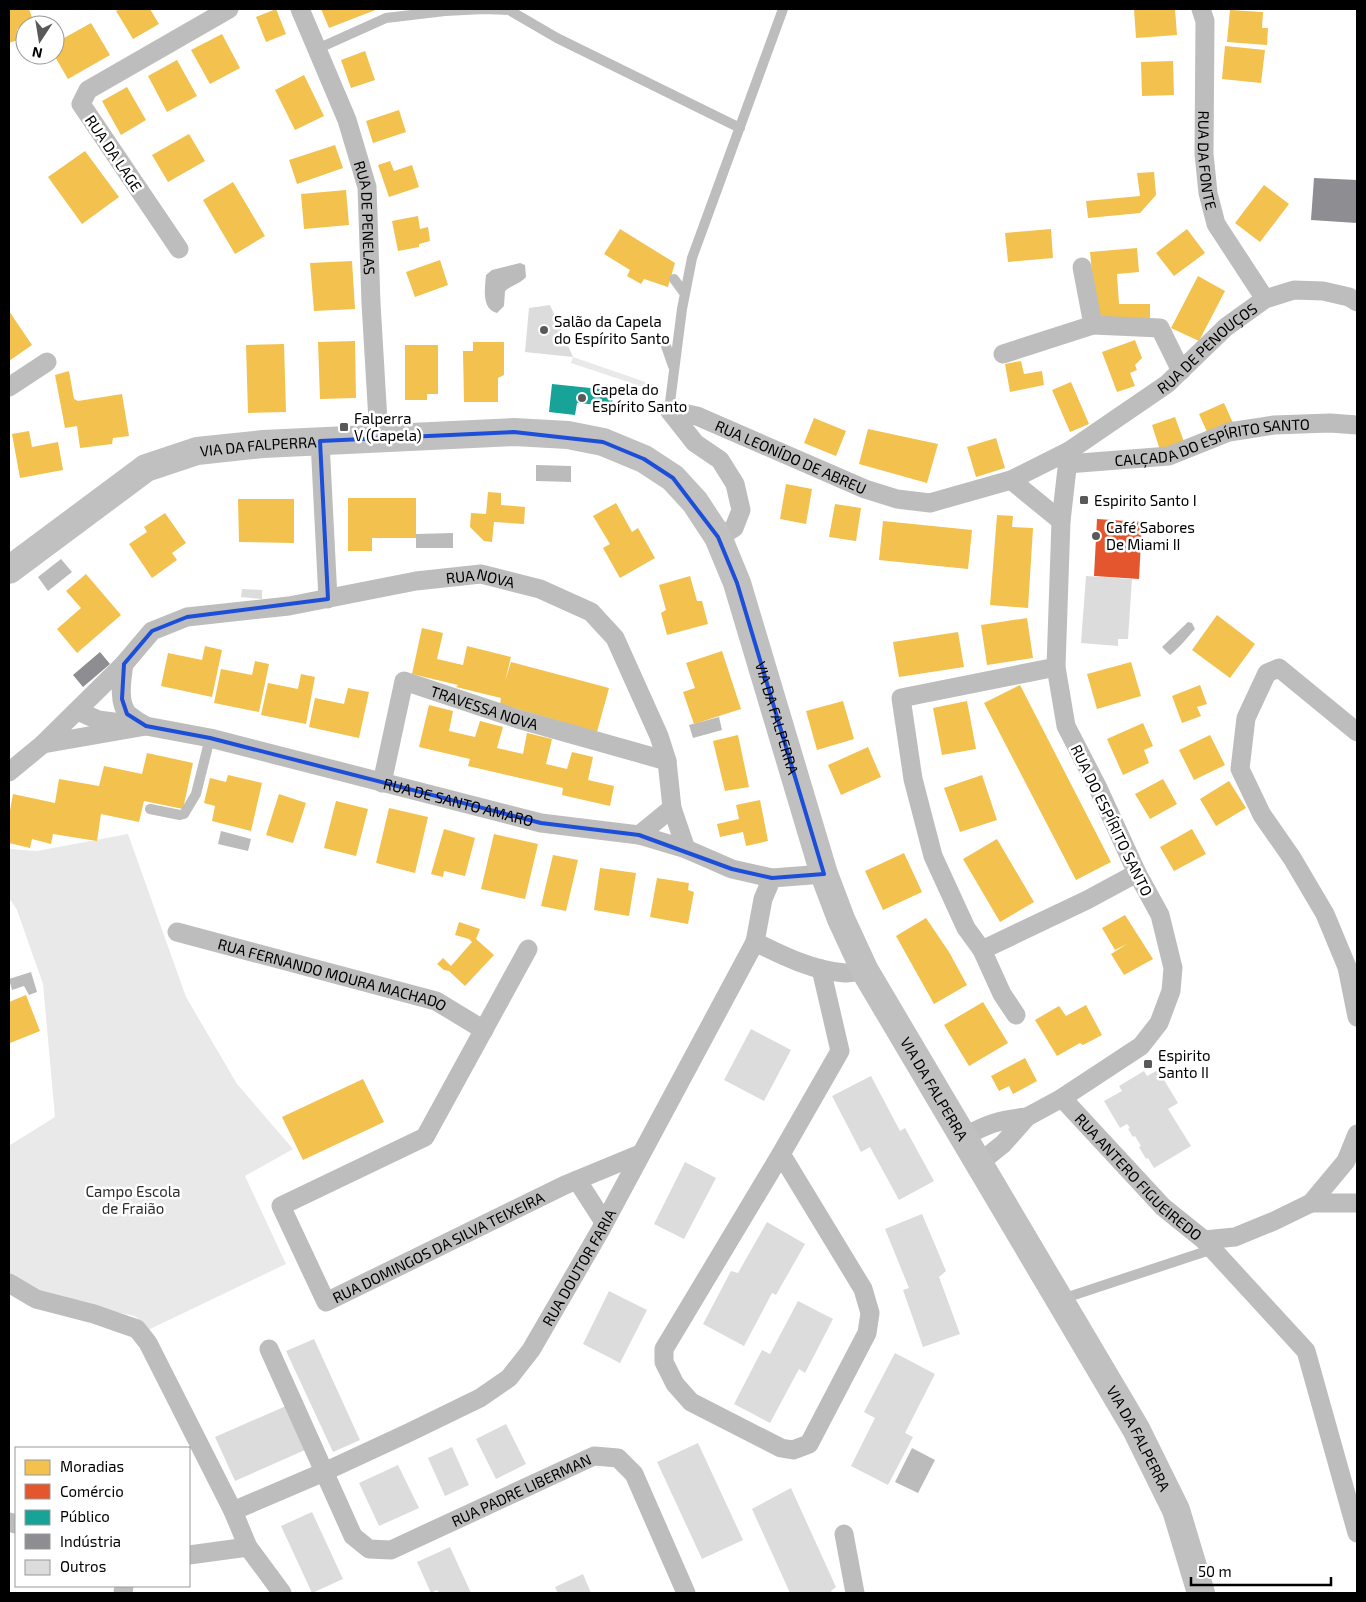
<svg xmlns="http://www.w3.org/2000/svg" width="1366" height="1602" font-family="'Exo 2',sans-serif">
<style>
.green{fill:#e9e9e9}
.water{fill:#bbb}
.homes{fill:#f2c14e}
.shops{fill:#e4572e}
.public{fill:#17a398}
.industry{fill:#8d8d92}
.building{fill:#dcdcdc}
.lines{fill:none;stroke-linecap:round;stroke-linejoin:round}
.service{stroke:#bdbdbd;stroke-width:10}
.minor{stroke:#bdbdbd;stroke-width:19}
.secondary{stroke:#c0c0c0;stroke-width:28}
.marked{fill:none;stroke:#1d4ed8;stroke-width:4;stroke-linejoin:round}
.poi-dot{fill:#595959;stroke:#fff;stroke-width:2}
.labels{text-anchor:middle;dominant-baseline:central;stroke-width:5;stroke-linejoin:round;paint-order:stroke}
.street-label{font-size:15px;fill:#000;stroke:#fff}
.poi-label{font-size:15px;fill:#000;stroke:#fff;text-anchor:start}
.park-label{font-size:15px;fill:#2e2e2e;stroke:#fff}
</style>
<rect width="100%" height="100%" fill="#fff"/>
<path class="green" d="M573 357 660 387 658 392 571 363Z
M128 834 186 997 237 1084 293 1149 245 1176 286 1264 148 1330 135 1316 39 1296 9 1279V1144L10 1145 55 1117 43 984 17 910 9 898V849L37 851Z"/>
<path class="water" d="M520 263 525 265 526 277C520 284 512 285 505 291L504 306 497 313C481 309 485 288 486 275L492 270Z
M536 465 571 466V482L536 481Z
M453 533V548H416V534Z
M61 559 72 572 48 591 38 577Z
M1188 622 1192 623 1195 629C1187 638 1180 647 1170 655L1162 647Z
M719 717 722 730 693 738 689 725Z
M221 831 251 839 248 851 218 844Z
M31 972 37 992 29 995 24 986 12 990 9 979Z
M912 1448 935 1460 918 1493 895 1482Z"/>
<path class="homes" d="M9 9H29L34 23 17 29 21 39 9 43Z
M120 9H150L159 24 133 39 116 11Z
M276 9 286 34 266 42 256 17Z
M321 9H378L329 28Z
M1134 9H1175L1177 35 1136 38Z
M1230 10 1263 12 1262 28H1268L1267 45 1227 42Z
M91 23 110 55 68 79 54 55 55 43Z
M222 34 240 68 210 84 191 50Z
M1225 46 1265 50 1261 83 1222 79Z
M365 51 375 80 351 88 341 60Z
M177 60 197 96 167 112 148 76Z
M1173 61 1174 95 1142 96 1141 62Z
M304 75 324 116 295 130 275 90Z
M127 87 146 120 121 135 102 101Z
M399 110 406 132 373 143 366 121Z
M189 134 205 161 168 182 152 155Z
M335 145 343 168 297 184 289 160Z
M85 151 119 197 82 224 48 177Z
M390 161 394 171 412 165 419 187 389 197 378 165Z
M1154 172 1156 195 1140 213 1088 218 1086 201 1140 196 1137 173Z
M233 182 265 236 235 254 203 200Z
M1264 185 1289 204 1260 242 1235 223Z
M346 190 349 225 304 229 301 194Z
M418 216 420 229 428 227 430 241 419 244V247L398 251 392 221Z
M620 229 675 263 668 287 644 279 641 284 627 276 630 270 604 254Z
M1051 229 1053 258 1008 262 1005 233Z
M1187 229 1205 253 1174 276 1156 253Z
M1137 248 1139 272 1117 274 1119 304H1150V323L1097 322 1090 252Z
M440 260 448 285 415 297 406 272Z
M352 261 355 309 314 311 310 263Z
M1198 276 1225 291 1199 341 1171 328Z
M9 311 32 345 9 361Z
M1135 340 1142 358 1135 365 1137 370 1130 373 1135 386 1117 392 1102 352Z
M355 341 356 398 320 399 318 342Z
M473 342H504V375L498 378V402H464L463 351H473Z
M284 344 286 412 248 413 246 345Z
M405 345H438V394H427V400H405Z
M1021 361 1024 374 1042 371 1044 385 1010 392 1005 364Z
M69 371 74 399 78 401 122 394 129 436 113 438 112 444 80 448 77 426 65 428 55 375Z
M1071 382 1089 424 1070 432 1052 390Z
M1224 403 1233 423 1208 434 1199 414Z
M1175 417 1184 442 1160 450 1152 425Z
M814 418 846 431 836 456 804 443Z
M868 429 938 444 927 483 859 464Z
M29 431 32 447 58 442 63 470 20 478 12 434Z
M996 438 1005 468 976 477 967 447Z
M786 484 812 489 806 524 780 519Z
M488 492 501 493V505L525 507 524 524 494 522 492 542 484 541 470 527 471 513 486 514Z
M348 498H416V538H372V551H348Z
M238 499H294V543L239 542Z
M616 503 632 532 638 528 655 558 620 578 603 548 610 544 593 516Z
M835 504 861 508 856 541 829 537Z
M165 513 186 543 172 553 177 560 152 578 129 544 147 532 144 527Z
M997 515 1013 516 1012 527 1033 528 1028 608 990 605Z
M883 521 972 530 968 569 879 560Z
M86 574 121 615 77 653 57 629 81 608 66 591Z
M690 576 697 601H702L708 624 667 635 661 613 666 610 659 585Z
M1217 615 1255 644 1230 678 1192 650Z
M1027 618 1033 658 987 665 981 625Z
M422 628 443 633 437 659 463 665 467 646 511 657 505 681 511 662 609 688 597 732 500 704 501 698 456 687 458 685 412 674Z
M958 632 964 667 899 677 893 642Z
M205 646 222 650 212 697 161 686 168 653 202 660Z
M722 651 741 709 694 724 683 692 695 688 686 663Z
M255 661 269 664 259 712 214 703 221 669 252 675Z
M1131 662 1141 696 1097 709 1087 674Z
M301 674 315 677 306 724 261 715 268 683 298 689Z
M1020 685 1111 862 1076 880 984 703Z
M1200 685 1207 704 1197 707 1201 716 1182 723 1172 696Z
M348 688 369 692 359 738 309 727 315 698 344 704Z
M843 701 854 739 817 750 806 711Z
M967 701 976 749 942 755 933 708Z
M429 705 453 711 449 731 475 737 480 721 503 727 497 748 523 754 527 733 552 739 546 764 567 769 572 752 593 757 588 780 614 786 610 806 562 795 563 788 468 766 470 759 419 747Z
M1143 723 1153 746 1144 750 1149 763 1123 775 1107 739Z
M738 735 749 787 725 791 713 741Z
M1210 735 1225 765 1194 780 1179 750Z
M868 747 881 777 841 795 828 765Z
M147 753 193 763 183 809 144 801 139 822 101 814 97 841 53 834 51 844 32 839 30 848 9 843V816L13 794 55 803 59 779 99 786 104 766 142 774Z
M228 775 262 783 251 831 212 821 215 806 204 803 210 778 226 782Z
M982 775 997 820 960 832 944 788Z
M1163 779 1177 804 1150 819 1135 794Z
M1229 781 1246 808 1216 826 1200 799Z
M279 794 306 803 293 843 266 835Z
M760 800 768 841 746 846 743 832 720 837 717 824 739 819 736 805Z
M336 801 368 809 356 856 324 848Z
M389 808 428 817 415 873 376 863Z
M444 829 475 838 465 876 444 871 443 877 431 874Z
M1192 829 1206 854 1174 871 1160 847Z
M494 834 538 844 525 899 481 889Z
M997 839 1034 902 1000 922 963 859Z
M904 853 922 892 883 910 865 871Z
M553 855 578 860 566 911 541 906Z
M600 868 636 873 629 916 594 910Z
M657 878 689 883 688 890 694 892 688 924 650 917Z
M1125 915 1153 959 1124 975 1111 954 1127 944 1115 950 1102 928Z
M926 918 949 952 967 985 934 1004 896 936Z
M459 922 480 929 476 939 494 955 465 986 449 971 444 970 437 964 443 958 451 966 472 942 469 939 455 935Z
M26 995 40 1031 10 1043 9 1002Z
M983 1002 1008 1043 969 1066 944 1025Z
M1086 1005 1102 1035 1083 1045 1080 1043 1057 1056 1035 1020 1059 1006 1066 1016Z
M1025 1058 1037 1081 1013 1094 1009 1086 999 1091 991 1076Z
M363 1079 384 1122 303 1160 282 1117Z"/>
<path class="shops" d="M1097 519 1142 522 1139 579 1094 576Z"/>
<path class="public" d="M552 384 600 389V391L613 392 612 406 577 403 575 415 549 412Z"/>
<path class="industry" d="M1314 178 1357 180V223L1311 220Z
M100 652 110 664 83 687 73 675Z"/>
<path class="building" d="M550 305 573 357 525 352 529 308Z
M1086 576 1132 579 1128 639H1118V646L1081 643Z
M242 589 262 590V599L241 597Z
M751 1029 791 1050 764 1101 724 1080Z
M1158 1070 1178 1103 1168 1109 1191 1146 1154 1168 1148 1158 1146 1159 1139 1147 1141 1146 1135 1136 1133 1137 1128 1129 1130 1128 1127 1124 1120 1128 1104 1101 1122 1091 1119 1086 1144 1071 1147 1076Z
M871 1076 900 1131 905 1128 934 1181 899 1200 870 1147 861 1152 832 1096Z
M685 1162 716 1178 684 1239 654 1224Z
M922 1214 946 1271 939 1277 960 1334 923 1347 903 1290 909 1288 885 1229Z
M767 1222 805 1244 776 1295 772 1293 744 1346 703 1324 731 1271 738 1273Z
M609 1291 647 1310 620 1363 583 1344Z
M798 1301 833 1319 805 1373 799 1369 770 1423 734 1404 762 1350 770 1354Z
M314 1339 360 1440 333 1452 286 1351Z
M895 1353 935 1374 905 1433 913 1437 888 1485 851 1466 875 1418 864 1412Z
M286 1406 305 1450 235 1481 215 1437Z
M506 1424 526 1464 496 1479 476 1439Z
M698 1443 743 1540 702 1559 657 1462Z
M452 1447 469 1485 445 1496 428 1458Z
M398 1465 419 1508 379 1526 359 1483Z
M791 1488 836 1587 831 1591 832 1593H790L752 1509Z
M312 1512 343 1579 312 1593 281 1526Z
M450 1547 471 1593H439L437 1590 431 1593 417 1562Z
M583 1574 591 1593H558L555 1587Z"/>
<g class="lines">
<path class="service" d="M317 49 386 18 445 11 484 9 509 10 557 38 740 128
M674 279 685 294
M666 346 673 366
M669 410 682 309 692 258 783 9
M150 809 180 815 184 814 196 794 210 738
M1062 1299 1213 1249"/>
<g class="minor">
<path id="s1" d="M300 9 347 120 367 187 371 303 379 438"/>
<path id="s2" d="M1201 9 1205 21 1204 154 1208 193 1216 224 1265 299"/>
<path d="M179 249 81 104 88 90 229 9"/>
<path d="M1082 267 1093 325 1160 328 1181 371"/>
<path d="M1003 354 1093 325"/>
<path d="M9 387 47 362"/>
<path d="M320 441 328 599"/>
<path id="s3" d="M1067 464 1169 456 1229 432 1274 425 1330 423 1357 425"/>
<path d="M1011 480 1061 521"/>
<path id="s4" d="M718 537 734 528 741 510 735 484 720 460 695 443 669 410 697 416 865 489 897 499 930 503 1011 480 1069 451 1167 384 1226 327 1265 299 1294 290 1323 291 1349 297 1357 302"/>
<path id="s5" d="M124 664 152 631 187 617 289 606 416 581 481 574 540 589 591 612 615 638 659 736 667 761 672 808 639 835"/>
<path d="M124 664C122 678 117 704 129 715 134 719 140 723 146 726L43 744Z"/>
<path d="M1056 667 901 698 913 779 933 856 966 928 982 950 1087 900 1137 873"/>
<path id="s6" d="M78 711 98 720 146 726 210 738 541 823 639 835 686 849 732 869 772 878"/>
<path d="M1357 732 1279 668 1267 673 1246 718 1240 769 1262 815 1292 858 1325 914 1347 967 1357 1017"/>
<path d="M9 772 43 744"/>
<path id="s7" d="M382 783 404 681 518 719 667 761"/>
<path d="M672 808 686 849"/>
<path id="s8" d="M177 932 436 1001 484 1030"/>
<path d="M755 942 763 899 772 878 824 874"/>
<path id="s9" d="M528 949 425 1137 281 1206 326 1302 565 1185 640 1154"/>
<path d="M982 950 1002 994 1016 1015"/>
<path id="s10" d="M1062 1098 1163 1207 1204 1240 1235 1237 1274 1221 1311 1203 1346 1161 1357 1134"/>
<path d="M963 1137C988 1124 998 1120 1027 1117"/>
<path d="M781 1154 863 1289 870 1313 867 1333 809 1444 793 1450 781 1448 691 1402 675 1384 664 1362V1349L781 1154 840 1051 821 969"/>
<path d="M978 1164 1003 1144 1027 1117 1062 1098 1141 1046 1159 1023 1171 991 1173 968 1160 915 1137 873 1097 786 1066 726 1056 667 1061 521 1069 451"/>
<path d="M577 1180 604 1222"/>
<path d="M1311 1203H1357"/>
<path d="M1204 1240 1306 1351 1357 1533"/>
<path d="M9 1283 36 1299 94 1314 137 1329 148 1343 233 1511 248 1547 282 1593"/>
<path id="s11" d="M269 1349 353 1536 369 1549 391 1550 594 1456 618 1458 634 1474 686 1593"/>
<path id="s12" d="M233 1511 324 1472 408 1433 480 1398 509 1378 531 1350 600 1231 755 942C783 956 814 971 845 973 851 973 858 971 865 971"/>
<path d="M9 1522 16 1524"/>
<path d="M844 1534 855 1593"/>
<path d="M189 1555 248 1547"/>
<path d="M123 1593 124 1586"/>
</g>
<path class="secondary" id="s13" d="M9 570 146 468 197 451 263 444 514 432 568 435 603 442 644 459 673 478 695 502 718 537 737 583 824 874 841 919 865 971 1136 1429 1176 1510 1201 1593"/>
</g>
<path class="marked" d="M514 432 603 442 644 459 673 478 718 537 737 583 824 874 772 878 732 869 639 835 541 823 210 738 146 726 127 714 122 699 124 664 152 631 187 617 328 599 320 441Z"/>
<g class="poi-dot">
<circle cx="544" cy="330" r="5"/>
<circle cx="582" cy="398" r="5"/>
<rect x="339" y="422" width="10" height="10" rx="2.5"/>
<rect x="1079" y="495" width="10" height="10" rx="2.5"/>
<circle cx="1096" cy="536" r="5"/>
<rect x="1143" y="1059" width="10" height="10" rx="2.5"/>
</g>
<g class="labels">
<g class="street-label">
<text transform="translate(114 153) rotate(56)">RUA DA LAGE</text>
<text stroke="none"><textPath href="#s2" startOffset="152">RUA DA FONTE</textPath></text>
<text stroke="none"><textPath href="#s1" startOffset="221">RUA DE PENELAS</textPath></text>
<text stroke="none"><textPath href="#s4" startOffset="765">RUA DE PENOUÇOS</textPath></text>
<text stroke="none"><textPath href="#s3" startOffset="148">CALÇADA DO ESPÍRITO SANTO</textPath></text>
<text stroke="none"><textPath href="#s13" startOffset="286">VIA DA FALPERRA</textPath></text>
<text stroke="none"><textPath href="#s4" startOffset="296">RUA LEONÍDO DE ABREU</textPath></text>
<text stroke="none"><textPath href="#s5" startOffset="378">RUA NOVA</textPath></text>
<text stroke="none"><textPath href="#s7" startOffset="189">TRAVESSA NOVA</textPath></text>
<text stroke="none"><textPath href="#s13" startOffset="976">VIA DA FALPERRA</textPath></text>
<text stroke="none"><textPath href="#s6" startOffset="392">RUA DE SANTO AMARO</textPath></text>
<text transform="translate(1112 820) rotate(64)">RUA DO ESPÍRITO SANTO</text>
<text stroke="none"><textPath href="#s8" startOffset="161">RUA FERNANDO MOURA MACHADO</textPath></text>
<text stroke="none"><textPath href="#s13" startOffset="1381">VIA DA FALPERRA</textPath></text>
<text stroke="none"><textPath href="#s10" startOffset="110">RUA ANTERO FIGUEIREDO</textPath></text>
<text stroke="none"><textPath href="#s9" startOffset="605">RUA DOMINGOS DA SILVA TEIXEIRA</textPath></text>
<text stroke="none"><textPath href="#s12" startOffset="438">RUA DOUTOR FARIA</textPath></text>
<text stroke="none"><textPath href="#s13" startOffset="1786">VIA DA FALPERRA</textPath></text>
<text stroke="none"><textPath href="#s11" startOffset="391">RUA PADRE LIBERMAN</textPath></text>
</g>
<g class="poi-label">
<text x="554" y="321">Salão da Capela<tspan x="554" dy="17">do Espírito Santo</tspan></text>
<text x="592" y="389">Capela do<tspan x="592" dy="17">Espírito Santo</tspan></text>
<text x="354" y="418">Falperra<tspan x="354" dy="17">V (Capela)</tspan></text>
<text x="1094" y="500">Espirito Santo I</text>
<text x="1106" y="527">Café Sabores<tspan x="1106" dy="17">De Miami II</tspan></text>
<text x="1158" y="1055">Espirito<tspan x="1158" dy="17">Santo II</tspan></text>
</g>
<g class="park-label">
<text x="133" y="1191">Campo Escola<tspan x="133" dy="17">de Fraião</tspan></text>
</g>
</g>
<rect width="1366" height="1602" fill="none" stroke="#000000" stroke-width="20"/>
<rect x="15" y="1447" width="175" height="140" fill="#ffffff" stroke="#999999"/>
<rect x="25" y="1460" width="25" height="15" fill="#f2c14e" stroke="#999999"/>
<text x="60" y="1472" font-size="15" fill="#000000">Moradias</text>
<rect x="25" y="1484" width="25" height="15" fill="#e4572e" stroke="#999999"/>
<text x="60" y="1497" font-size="15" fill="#000000">Comércio</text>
<rect x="25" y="1510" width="25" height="15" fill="#17a398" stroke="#999999"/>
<text x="60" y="1522" font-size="15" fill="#000000">Público</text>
<rect x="25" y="1534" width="25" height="15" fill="#8d8d92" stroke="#999999"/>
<text x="60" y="1547" font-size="15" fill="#000000">Indústria</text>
<rect x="25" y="1560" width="25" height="15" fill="#dcdcdc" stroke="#999999"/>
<text x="60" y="1572" font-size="15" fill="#000000">Outros</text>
<g transform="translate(40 40) rotate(192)"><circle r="24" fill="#ffffff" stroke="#999999"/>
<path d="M0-4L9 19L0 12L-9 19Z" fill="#595959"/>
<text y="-8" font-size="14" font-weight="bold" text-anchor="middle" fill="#000000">N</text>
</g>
<path d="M1191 1577v8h140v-8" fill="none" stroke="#000000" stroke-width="2.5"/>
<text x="1198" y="1577" font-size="15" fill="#000000" stroke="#ffffff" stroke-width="4" paint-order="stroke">50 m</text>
</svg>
